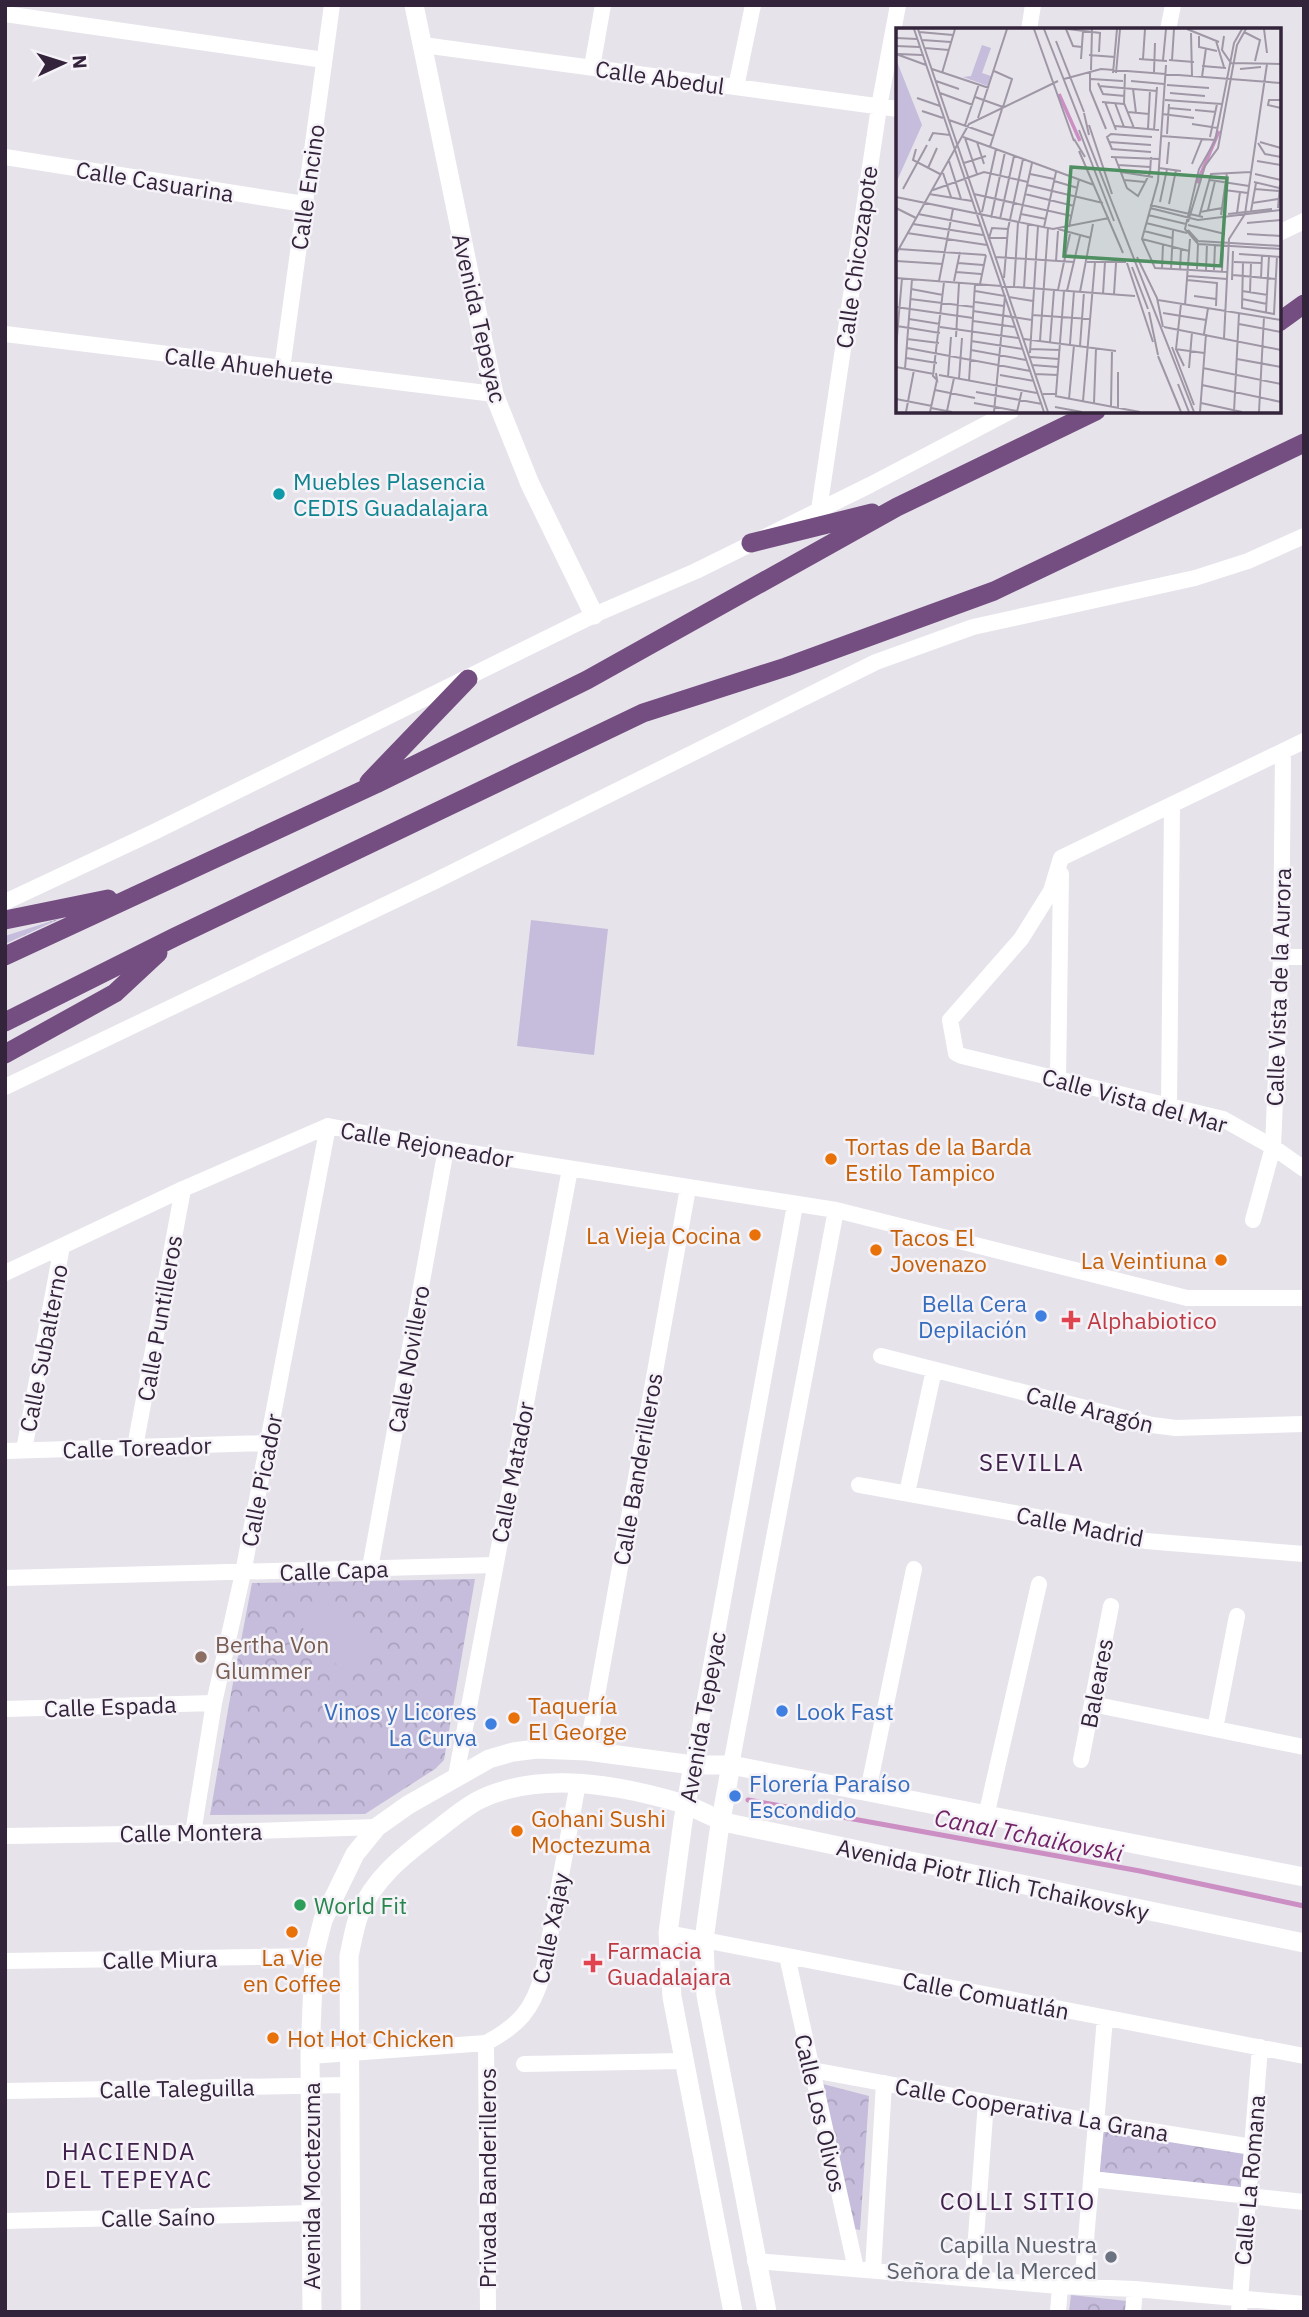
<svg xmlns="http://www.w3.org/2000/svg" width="1309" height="2317" font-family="'IBM Plex Sans',sans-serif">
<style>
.grass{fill:url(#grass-tufts)}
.park{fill:url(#park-crowns)}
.pitch{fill:#c5bddb}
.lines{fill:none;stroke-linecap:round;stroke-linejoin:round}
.stream{stroke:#cc8fc4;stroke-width:5}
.minor{stroke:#fff;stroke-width:16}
.tertiary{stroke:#fff;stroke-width:19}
.trunk{stroke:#744e81;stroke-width:19}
.culture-dot{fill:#0f9aa8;stroke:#f5f3f8;stroke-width:2.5}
.food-dot{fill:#e8710a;stroke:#f5f3f8;stroke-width:2.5}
.shop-dot{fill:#3f7fe0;stroke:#f5f3f8;stroke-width:2.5}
.health-dot{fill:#e0444e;stroke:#f5f3f8;stroke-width:2.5}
.education-dot{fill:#8d6e63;stroke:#f5f3f8;stroke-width:2.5}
.leisure-dot{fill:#2e9e5b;stroke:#f5f3f8;stroke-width:2.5}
.worship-dot{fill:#6b7280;stroke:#f5f3f8;stroke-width:2.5}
.labels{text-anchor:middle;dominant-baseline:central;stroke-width:5;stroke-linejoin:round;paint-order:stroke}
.street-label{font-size:23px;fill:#34243b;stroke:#f5f3f8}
.culture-label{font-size:23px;fill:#0d838f;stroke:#f5f3f8;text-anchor:start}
.food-label{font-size:23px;fill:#c56008;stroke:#f5f3f8;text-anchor:start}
.shop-label{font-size:23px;fill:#366cbe;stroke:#f5f3f8;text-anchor:end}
.health-label{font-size:23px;fill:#be3a42;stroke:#f5f3f8;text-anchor:start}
.education-label{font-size:23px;fill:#785e54;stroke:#f5f3f8;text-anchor:start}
.leisure-label{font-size:23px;fill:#27864d;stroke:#f5f3f8;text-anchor:start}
.worship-label{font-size:23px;fill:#5b616d;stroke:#f5f3f8;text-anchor:end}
.neighbourhood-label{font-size:24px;letter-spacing:2px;fill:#40214b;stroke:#f5f3f8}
.water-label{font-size:24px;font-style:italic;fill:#722367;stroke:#f5f3f8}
.inset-river{fill:none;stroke:#cc8fc4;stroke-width:3.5}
.inset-road{fill:none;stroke:#9f97a5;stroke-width:2}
.view{fill:#4f8f62;fill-opacity:0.15;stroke:#4f8f62;stroke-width:3.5}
.inset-edge{fill:none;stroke:#34243b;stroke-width:3.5}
</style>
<defs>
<pattern id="grass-tufts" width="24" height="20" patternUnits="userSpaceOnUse" patternTransform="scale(1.75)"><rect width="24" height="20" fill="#c5bddb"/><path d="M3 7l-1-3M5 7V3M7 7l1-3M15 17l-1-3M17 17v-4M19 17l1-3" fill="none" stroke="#aaa2bd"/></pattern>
<pattern id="park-crowns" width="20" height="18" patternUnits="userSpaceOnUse" patternTransform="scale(1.75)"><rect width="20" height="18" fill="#c5bddb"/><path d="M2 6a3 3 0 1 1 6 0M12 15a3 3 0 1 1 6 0" fill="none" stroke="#aaa2bd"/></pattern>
</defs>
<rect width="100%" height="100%" fill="#e7e3eb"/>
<path class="grass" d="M64 917 5 944V936Z"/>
<path class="park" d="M475 1579 444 1760 435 1769 365 1814 210 1815 229 1704 252 1583Z
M819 2083 869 2096 860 2230 854 2229Z
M1104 2130 1245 2150 1241 2190 1099 2172Z
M1071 2295 1127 2301 1126 2312H1069Z"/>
<path class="pitch" d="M531 920 608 929 594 1055 517 1046Z
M329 1597 378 1649 349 1678 302 1627Z"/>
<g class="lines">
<path class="stream" d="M748 1800 1140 1871 1304 1906"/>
<path class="minor" d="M5 14 324 60
M1029 30 1033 5
M1168 30 1173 5
M423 45 898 109
M592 67 603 5
M736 87 753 5
M5 157 304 204
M1279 233 1304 221
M5 334 494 394
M282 369 332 5
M819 510 879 107 898 5
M1304 741 1061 858 1051 891 1021 939 950 1020 956 1053 962 1056 1223 1119 1273 1147 1304 1169
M5 902 154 832 594 615 696 571 870 485 1011 411
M1281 957H1304
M1058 1079 1061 874
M5 1087 433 882 876 662 973 627 1195 578 1248 561 1304 536
M1169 1106 1172 805
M1253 1220 1273 1147 1281 957 1283 751
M5 1273 183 1189 328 1126 446 1149 836 1210 1187 1298H1304
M881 1356 1152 1425 1176 1428 1304 1424
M135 1447 183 1189
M24 1450 62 1246
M5 1451 268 1443
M859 1485 1070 1523 1146 1541 1304 1554
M907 1493 934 1370
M370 1568 446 1149
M5 1578 495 1565
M1092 1704 1304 1747
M5 1709 214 1703
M1215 1729 1237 1616
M587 1751 688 1188
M1081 1760 1111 1606
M693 1765 795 1205
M731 1765 836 1210
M456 1776 570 1169
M868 1791 914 1569
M986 1816 1039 1584
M193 1833 214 1703 243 1573 328 1126
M5 1836 193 1833 377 1827
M668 1933 1304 2056
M787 1956 856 2269
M5 1961 314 1956
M486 2043 488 2312
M310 2056 486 2043C519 2025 533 2010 543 1973L578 1783
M524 2064 684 2061
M812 2070 1095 2122 1252 2147
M5 2091 349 2085
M1091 2179 1304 2202
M5 2221 311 2213
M755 2261 1060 2286 1135 2289 1304 2304
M873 2270 884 2083
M973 2278 986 2102
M1082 2286 1105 2018
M1058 2312 1060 2286
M1133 2312 1135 2289
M1239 2312 1260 2047"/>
<path class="tertiary" d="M414 5 494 394 530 484 594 615
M693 1765 683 1821 668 1933 672 1997 733 2312
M731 1765 719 1831 704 1940 706 1995 767 2312
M312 2312 310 2056 314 1956 323 1920 355 1854 377 1827 408 1805 489 1759 513 1752 537 1749 587 1751 693 1765H731L1304 1877
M351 2312 349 1956C352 1943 354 1928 359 1915 373 1879 404 1855 433 1833 448 1822 464 1807 481 1799 542 1770 621 1785 684 1804 701 1810 715 1820 733 1824L1304 1943"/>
<path class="trunk" d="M1279 322 1304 304
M751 543 872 513
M369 782 468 679
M5 920 108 899
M5 956 376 784 587 680 897 507 1096 411
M5 1022 175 937 643 713 786 667 994 591 1304 443
M5 1054 115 993 158 953"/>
</g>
<circle class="culture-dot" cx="279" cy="494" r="7"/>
<g class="food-dot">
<circle cx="831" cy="1159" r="7"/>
<circle cx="755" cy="1235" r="7"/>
<circle cx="876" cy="1250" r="7"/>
<circle cx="1221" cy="1260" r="7"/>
<circle cx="514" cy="1718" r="7"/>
<circle cx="517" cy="1831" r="7"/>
<circle cx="292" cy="1932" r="7"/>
<circle cx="273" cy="2038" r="7"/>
</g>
<g class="shop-dot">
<circle cx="1041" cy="1316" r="7"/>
<circle cx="782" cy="1711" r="7"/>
<circle cx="491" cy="1724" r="7"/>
<circle cx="735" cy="1796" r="7"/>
</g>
<g class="health-dot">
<path d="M1067.5 1309.5h7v7h7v7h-7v7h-7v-7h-7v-7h7z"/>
<path d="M589.5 1952.5h7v7h7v7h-7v7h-7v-7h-7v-7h7z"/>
</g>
<circle class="education-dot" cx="201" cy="1657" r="7"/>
<circle class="leisure-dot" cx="300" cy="1905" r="7"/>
<circle class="worship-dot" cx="1111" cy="2257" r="7"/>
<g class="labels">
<g class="street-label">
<text transform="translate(660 77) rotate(8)">Calle Abedul</text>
<text transform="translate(155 181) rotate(9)">Calle Casuarina</text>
<text transform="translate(307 187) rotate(-82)">Calle Encino</text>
<text transform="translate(856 257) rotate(-82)">Calle Chicozapote</text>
<text transform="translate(480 318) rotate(77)">Avenida Tepeyac</text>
<text transform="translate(249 365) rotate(7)">Calle Ahuehuete</text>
<text transform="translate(1278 987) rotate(-88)">Calle Vista de la Aurora</text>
<text transform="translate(1135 1100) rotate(15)">Calle Vista del Mar</text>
<text transform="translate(427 1144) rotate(10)">Calle Rejoneador</text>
<text transform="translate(159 1318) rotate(-80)">Calle Puntilleros</text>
<text transform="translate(43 1348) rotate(-79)">Calle Subalterno</text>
<text transform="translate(408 1359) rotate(-80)">Calle Novillero</text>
<text transform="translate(1090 1409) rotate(14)">Calle Aragón</text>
<text transform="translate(137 1447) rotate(-2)">Calle Toreador</text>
<text transform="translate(637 1469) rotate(-80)">Calle Banderilleros</text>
<text transform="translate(512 1472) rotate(-79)">Calle Matador</text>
<text transform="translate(261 1480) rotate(-79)">Calle Picador</text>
<text transform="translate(1080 1526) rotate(11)">Calle Madrid</text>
<text transform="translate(334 1570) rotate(-2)">Calle Capa</text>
<text transform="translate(1096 1683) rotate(-79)">Baleares</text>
<text transform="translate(110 1706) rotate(-2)">Calle Espada</text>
<text transform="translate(702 1717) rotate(-80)">Avenida Tepeyac</text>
<text transform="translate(191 1832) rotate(-1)">Calle Montera</text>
<text transform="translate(993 1879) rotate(12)">Avenida Piotr Ilich Tchaikovsky</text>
<text transform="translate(550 1928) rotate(-79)">Calle Xajay</text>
<text transform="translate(160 1959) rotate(-1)">Calle Miura</text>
<text transform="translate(986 1995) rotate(11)">Calle Comuatlán</text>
<text transform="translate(177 2088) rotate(-1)">Calle Taleguilla</text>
<text transform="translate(1032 2109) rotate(10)">Calle Cooperativa La Grana</text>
<text transform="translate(821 2113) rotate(77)">Calle Los Olivos</text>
<text transform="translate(487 2178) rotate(-90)">Privada Banderilleros</text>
<text transform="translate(1249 2180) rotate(-85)">Calle La Romana</text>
<text transform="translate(311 2186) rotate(-90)">Avenida Moctezuma</text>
<text transform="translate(158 2217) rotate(-1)">Calle Saíno</text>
</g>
<g class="culture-label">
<text x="293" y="481">Muebles Plasencia<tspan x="293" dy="26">CEDIS Guadalajara</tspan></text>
</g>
<g class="food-label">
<text x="845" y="1146">Tortas de la Barda<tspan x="845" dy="26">Estilo Tampico</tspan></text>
<text x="741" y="1235" text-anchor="end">La Vieja Cocina</text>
<text x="890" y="1237">Tacos El<tspan x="890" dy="26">Jovenazo</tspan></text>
<text x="1207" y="1260" text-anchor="end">La Veintiuna</text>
<text x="528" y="1705">Taquería<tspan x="528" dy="26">El George</tspan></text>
<text x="531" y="1818">Gohani Sushi<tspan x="531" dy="26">Moctezuma</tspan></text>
<text x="292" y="1957" text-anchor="middle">La Vie<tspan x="292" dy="26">en Coffee</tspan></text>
<text x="287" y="2038">Hot Hot Chicken</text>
</g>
<g class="shop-label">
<text x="1027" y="1303">Bella Cera<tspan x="1027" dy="26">Depilación</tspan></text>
<text x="477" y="1711">Vinos y Licores<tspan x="477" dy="26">La Curva</tspan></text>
<text x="796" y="1711" text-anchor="start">Look Fast</text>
<text x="749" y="1783" text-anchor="start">Florería Paraíso<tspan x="749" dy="26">Escondido</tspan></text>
</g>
<g class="health-label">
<text x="1087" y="1320">Alphabiotico</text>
<text x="607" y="1950">Farmacia<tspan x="607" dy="26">Guadalajara</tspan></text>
</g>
<g class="education-label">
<text x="215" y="1644">Bertha Von<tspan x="215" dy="26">Glummer</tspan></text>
</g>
<g class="leisure-label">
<text x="314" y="1905">World Fit</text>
</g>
<g class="worship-label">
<text x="1097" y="2244">Capilla Nuestra<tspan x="1097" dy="26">Señora de la Merced</tspan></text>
</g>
<g class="neighbourhood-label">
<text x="1032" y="1462">SEVILLA</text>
<text x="129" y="2151">HACIENDA<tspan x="129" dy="28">DEL TEPEYAC</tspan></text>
<text x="1018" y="2201">COLLI SITIO</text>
</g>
<g class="water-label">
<text transform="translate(1029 1835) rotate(11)">Canal Tchaikovski</text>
</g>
</g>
<g transform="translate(896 28)">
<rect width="385" height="385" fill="#e7e3eb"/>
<path d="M0 31 26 97 0 155Z" fill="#c5bddb"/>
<path d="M86 17 95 20 86 45 95 48 92 58 67 49 75 48Z" fill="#c5bddb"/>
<path class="inset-river" d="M163 66 184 113M301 155 323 103"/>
<path class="inset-road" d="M18 1 148 384M22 1 152 384M138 1 178 113M148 1 298 384M170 1 177 18 186 19M172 1 204 5 203 24M291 1 323 14M346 1 338 15 319 113 303 141 289 201 302 216 385 221M368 1 371 25M23 4 57 7M348 4 364 12 359 33M295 5 296 48M303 8V19L321 23M328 8 326 22 335 35 385 36M0 10 21 11M26 12 55 14M160 13 188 84M320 13 328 39M0 18 24 19M29 20 53 22M0 26 30 37M2 26 26 27M193 27 219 29M185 31 187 3M243 31 271 33M247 31 249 1M267 32 270 1M273 32 298 34M276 32 278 1M270 37 262 153 246 211 259 240 331 244M306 38 330 40M36 41 93 60M344 41 365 39M195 42 196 1M98 43 116 51 107 79M194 44V62L210 101M258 44 259 15M46 45 59 1M217 45 221 1M220 45 224 1M229 46 228 75 238 100M306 49 310 20M168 51 205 41 385 55M195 51 227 53M40 53 63 61M235 53 268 56M202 55 207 66 229 68M271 57 313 60M203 58 261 63M237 61 240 85M44 65 77 77M274 65 309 68M79 69 107 79M21 70 44 78M269 72 326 76M385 72H373L372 77 385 80M206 74 228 76M209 74 220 102M219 75 228 99M273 80 295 82M299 82 320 84M26 83 47 90M232 84 253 86M188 85 193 107M266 86 298 90M82 90 111 1M53 92 98 108M296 96 322 100M69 97 83 56M193 97 216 166M219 98 263 102M252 101 254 62M183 102 218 193M258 102 261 59M271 106 273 76M265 108 319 112M67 109 198 157M314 109 321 76M69 110 81 146M178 111 189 129M33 113 37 105 54 107M81 114 88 136M213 114 255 117M364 114 385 120M362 115 369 126 385 129M94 119 106 81M20 121 17 132 44 146M215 121 255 124M216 121 211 109 215 106 256 109M183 123 227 225M215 129 263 131M219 129 231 160 242 168 254 145 255 129M53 133 65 171M361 133 385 137M68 135 90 128M271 136 273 114M296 136 306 111M222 137 254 139M32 140 41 120M263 140 285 143M225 144 257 149M47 145 55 169M134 146 158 151M359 146 385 152M228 152 249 154M314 152 353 158M158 153 182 160M358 154 383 160M131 157 207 175M7 161 31 117M359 161 383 163M37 162 88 144 132 154M328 162 352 165M33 166 76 173M78 166 176 188M129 166 178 178M0 169 157 201 213 190M264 174 271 141M356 175 382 171M273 176 280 142M254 177 307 189M0 180 20 190M254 180 302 192 385 182M382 180 384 157M312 182 319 153M355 183 360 155M86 184 100 121M304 184 326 180M341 185 344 164M22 186 85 198M125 186 150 191M332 186 376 181M252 187 290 196M325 187 331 145M303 189 315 146 355 144M95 190 109 124M104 191 118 128M123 194 136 135M292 194 309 138 322 120 341 17 350 1M250 195 291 205M351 195 385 192M17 196 87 207M292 197 329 206M148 199 160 144M173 199 183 151M162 201 195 210M292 202 302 213 385 218M248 203 276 210M11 205 91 217M351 206 385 208M111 210H93L96 200 112 201M246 211 293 223M2 221 90 227M0 226 73 96 162 53M343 226 385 229M100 229 178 234M241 229 261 270 267 299M0 233 47 236M160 233 162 203M191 234H230M338 234 365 235M347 234 346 280 378 286 381 228M62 235 87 237M231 235 257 314M236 239 252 281M266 241 267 216M301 241 302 216M275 242 277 202M284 242 285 221M310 242 311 216M318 242 319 217M326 243 327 217M60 244 85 246M337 247 380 251M292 248 331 251M0 250 239 268M108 250 112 201 127 131M365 250 366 227M291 252 321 255M336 252 337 223M43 253 57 181M58 253 64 224M84 256 90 227M118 259 122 194M128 260 132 196M15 261 47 267M162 262 174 206M79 263 109 268 98 384M171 263 184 208M346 263 372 267M184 264 197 196M354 264 355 235M207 266 209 234M218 266 220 235M298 268 320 271M113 269 137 273M14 271 78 279M346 271 371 276M262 272 385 292M79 274 108 278M285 276 280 321 288 338M289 277 294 211M320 278 321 254M0 279 77 290M77 283 136 292M253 284 262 327M370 284 373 228M267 285 310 292M136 287 194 291M13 291 44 296M77 293 119 299M343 296 385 304M1 298 44 305M44 299 122 310M268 299 385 322M308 306 312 280M60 309 63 255M328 310 333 211 349 186 371 36M11 311 43 315M128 311 220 323M75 313 127 321M144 313 152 200M154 314 158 262M174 316 178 263M184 318 188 264M276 319 298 377M0 320 6 250M11 320 134 343M134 321 164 322M279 321 308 325M75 322 130 332M134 325 142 198M262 328 285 384M134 329 163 331M10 330 41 335M341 331 385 339M136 337 162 339M0 339 38 346M293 340 296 304M307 340 385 356M9 341 16 251M40 345 41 352 37 348 48 254M139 346 162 347M43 347 141 365M104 347 138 353M52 349 55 309M63 351 66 310M73 353 79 256M282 356 293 384M306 357 385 374M39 362 79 370M80 364 146 376M147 366H160L168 263M159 368 244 384M0 371 36 378M173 371 178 317M187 373 199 234M78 375 121 383M198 375 200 320M305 375 346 384M215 378 216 322M159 379 186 384M35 380 56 384M222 380V344M51 383 58 350M10 384 18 342M34 384 41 352M121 384 126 362M304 384 310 306M338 384 343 285M363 384 368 289"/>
<path class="view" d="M175 139 331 150 325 238 168 228Z"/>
<rect width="385" height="385" class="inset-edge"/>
</g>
<rect width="1309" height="2317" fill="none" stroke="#34243b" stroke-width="14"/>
<g transform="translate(63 63) rotate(86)" stroke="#f5f3f8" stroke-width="5" paint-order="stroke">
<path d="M0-5L12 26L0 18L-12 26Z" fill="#34243b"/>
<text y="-10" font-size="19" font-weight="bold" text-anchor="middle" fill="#34243b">N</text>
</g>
</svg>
